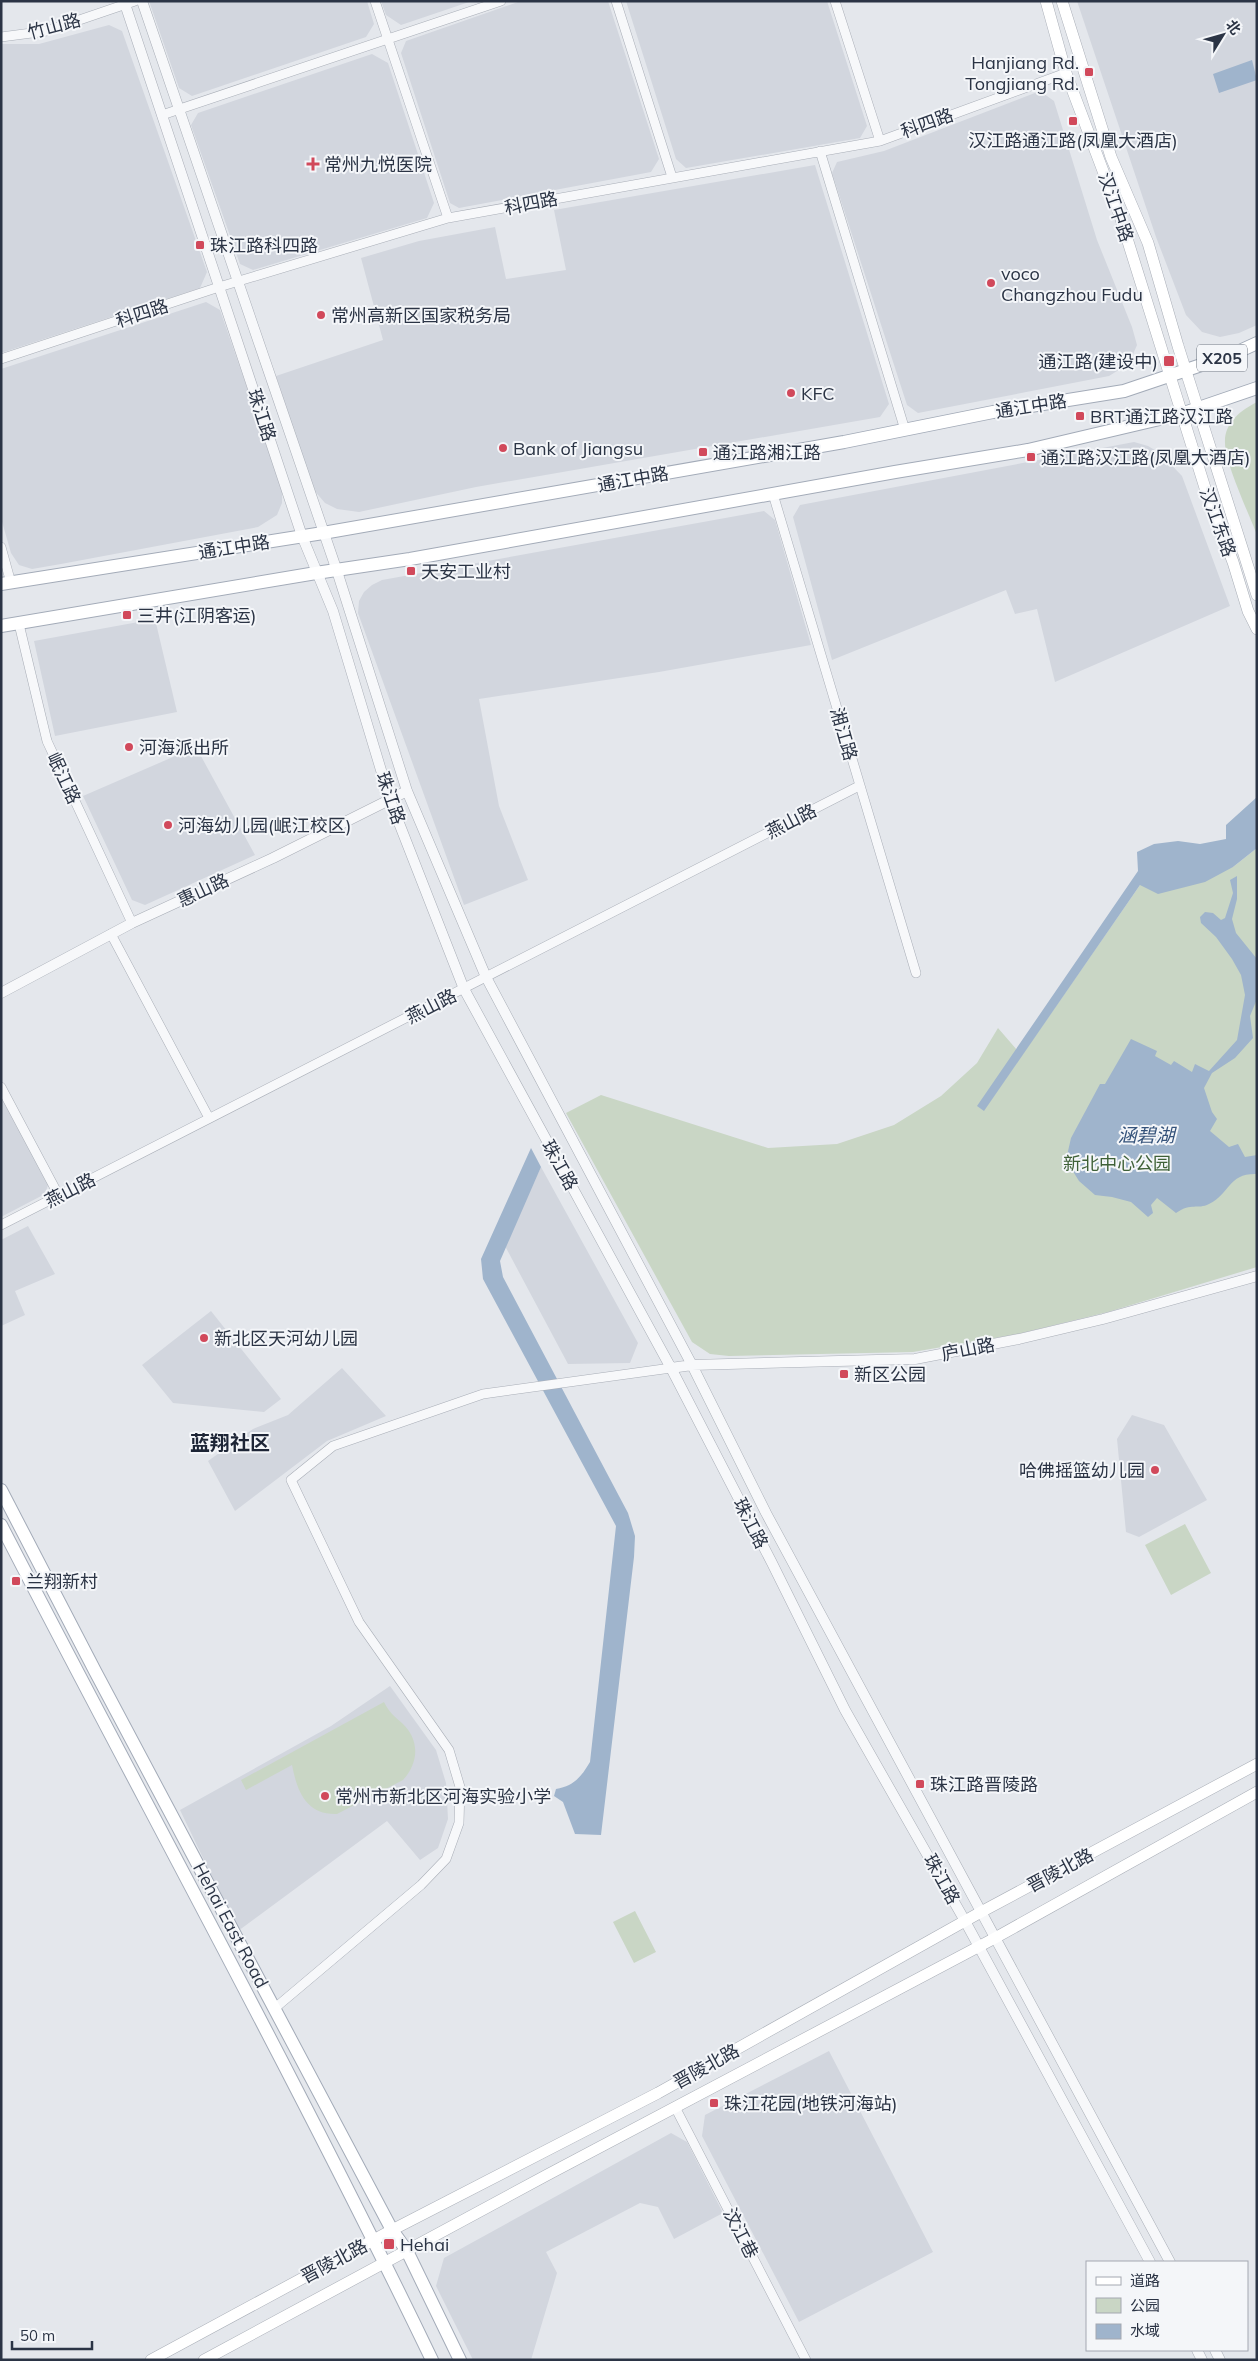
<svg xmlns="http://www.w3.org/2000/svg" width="1258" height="2361" font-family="Mulish,'Noto Sans SC',sans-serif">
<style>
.built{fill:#d2d6de}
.green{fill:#c9d6c5}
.water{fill:#9fb4cc}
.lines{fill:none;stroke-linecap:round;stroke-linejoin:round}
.minor-casing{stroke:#a9aeb7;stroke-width:10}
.tertiary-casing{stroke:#a9aeb7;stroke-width:11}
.secondary-casing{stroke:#a9aeb7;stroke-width:12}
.primary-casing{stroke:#a3abb8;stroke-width:14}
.minor{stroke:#f7f8fa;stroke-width:9}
.tertiary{stroke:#f7f8fa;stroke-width:10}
.secondary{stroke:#fff;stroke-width:11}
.primary{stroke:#fff;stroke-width:12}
.poi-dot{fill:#d1495b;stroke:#f4f6f9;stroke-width:2}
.labels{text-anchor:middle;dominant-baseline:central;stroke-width:4;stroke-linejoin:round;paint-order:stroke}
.shield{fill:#f4f6f9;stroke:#676e7b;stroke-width:1}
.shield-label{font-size:16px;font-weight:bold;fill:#2b3445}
.street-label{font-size:18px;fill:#2b3445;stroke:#f4f6f9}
.poi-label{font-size:18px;fill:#2b3445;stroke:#f4f6f9;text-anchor:start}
.park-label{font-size:18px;fill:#3f6138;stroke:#f4f6f9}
.water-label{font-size:19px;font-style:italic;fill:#34527a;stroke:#f4f6f9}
.quarter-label{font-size:20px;font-weight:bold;fill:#1d2536;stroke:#f4f6f9}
</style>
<rect width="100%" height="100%" fill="#e4e7ec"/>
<path class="built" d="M149 1H367L374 24 366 37 192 96 179 88Z
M381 1H472L401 25 386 15Z
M521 1H608L659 159 651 172 459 208 450 203 401 53 406 41Z
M626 1H827L867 126 860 138 686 168 676 159Z
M1077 1H1257V325L1239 333 1220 337 1202 332 1186 315 1156 237Z
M109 25 122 31 207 272 200 288 1 353V44H39Z
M372 54 388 63 434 203 427 218 253 270 240 264 191 125 198 113Z
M1040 91 1054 101 1097 240 1132 327 1137 345 1131 359 1122 368 1109 376 918 413 907 405 832 173 837 162 884 151Z
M815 165 889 404 880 417 476 487 359 512 337 509 325 503 313 489 276 376 383 340 361 258 419 241 495 227 506 279 566 270 554 210Z
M206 302 220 310 282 489V503L277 515 258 527 61 564 32 569 19 565 11 553 1 518V369Z
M1134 442 1148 446 1160 453 1182 476 1230 606 1055 682 1037 609 1015 614 1006 590 832 660 793 517 800 505Z
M764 511 775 520 811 645 659 672 479 699 499 806 528 880 464 905 358 613 359 601 364 592 372 585 382 580Z
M155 619 177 712 55 736 34 641Z
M196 747 255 855 145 905 132 900 83 796Z
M1 1092 49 1182 45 1194 1 1217Z
M541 1167 638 1343 630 1363 568 1364 505 1246Z
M28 1226 55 1274 15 1291 25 1315 1 1326V1240Z
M211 1311 281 1399 264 1412 173 1403 142 1365Z
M342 1368 386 1416 327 1441 235 1511 208 1461 253 1429 288 1415Z
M1132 1415 1164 1425 1207 1500 1139 1537 1126 1532 1117 1439Z
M390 1686 436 1750 446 1783 448 1819 438 1848 420 1860 387 1821 238 1931 180 1810 331 1726Z
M829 2051 933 2252 799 2322 702 2136 705 2115Z
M671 2133 687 2142 723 2213 674 2239 658 2207 640 2203 546 2252 557 2273 531 2360H473L436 2286 444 2258Z"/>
<path class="green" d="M1257 402V535C1249 514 1225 463 1225 443 1224 423 1241 410 1257 402Z
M1257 848V1267L1108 1312 1018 1334 913 1352 729 1356 710 1354 692 1342 566 1113 601 1095 768 1148 837 1144 894 1125 941 1096 977 1063 998 1028 1017 1050 978 1106 984 1110 1140 885 1233 867Z
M1185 1524 1211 1573 1171 1595 1145 1545Z
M384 1702C389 1712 394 1716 402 1723 420 1740 419 1762 403 1780L337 1814C306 1815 297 1791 292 1765L246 1790 241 1780Z
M635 1911 656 1952 634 1963 613 1922Z"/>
<path class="water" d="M1252 60 1257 80 1219 93 1213 74Z
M1257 797V848L1233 867 1205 882 1158 894 1140 885 984 1111 977 1106 1138 871 1137 852 1154 844 1178 841 1200 844 1226 839V825Z
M1237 876V899L1232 919 1236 933 1257 959V999L1250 1016 1253 1038 1235 1058 1212 1073 1204 1088 1212 1112 1217 1119 1210 1131 1229 1147 1238 1144 1245 1157 1257 1155V1174C1228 1173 1231 1193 1209 1204 1197 1210 1192 1202 1176 1213L1157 1198 1151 1205 1153 1213 1148 1217 1131 1202 1112 1197 1095 1195 1079 1181 1066 1160 1071 1138 1100 1084H1105L1131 1039 1157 1051 1155 1056 1171 1065 1174 1061 1192 1072 1195 1064 1209 1071 1237 1040 1245 995 1241 975 1232 959 1216 937 1201 923 1200 917 1205 912 1213 913 1221 920 1225 918 1233 893 1230 880Z
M531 1148 541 1167 500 1261 503 1277 628 1513 635 1536 634 1557 601 1835 575 1834 563 1802 554 1796 556 1789C574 1786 581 1777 590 1762L616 1526 483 1279 481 1259Z"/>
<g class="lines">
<defs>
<path id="minor" d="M375 1 448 218
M616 1 672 177
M835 1 880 141
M1 37 47 31 135 1
M162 115 501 1
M820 151 905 430
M1 359 219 287 448 218 880 141 1066 73
M773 494 916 973
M1 547 11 583
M19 624 47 741 132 923
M111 934 209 1118
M1 1087 59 1196
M1 1225 859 786
M275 2008 421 1885 446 1859 459 1823 460 1787 449 1750 359 1622 291 1480 333 1446 483 1394 671 1368
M675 2107 806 2360"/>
<path id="tertiary" d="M124 1 302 536 333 611 390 800 464 989 671 1368 772 1563 845 1710 965 1921 1150 2262
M142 1 337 571 407 791 486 977 692 1365 766 1513 1170 2262
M1 993 132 923 273 858 407 791
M671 1368 692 1365 915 1359 1019 1339 1103 1319 1257 1276
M1197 2350 1202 2360
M1215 2350 1220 2360"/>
<path id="secondary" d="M1046 1 1066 73 1120 216 1206 491 1233 562 1248 611 1257 629
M1062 1 1111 157 1148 243 1178 346 1257 595
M151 2360 392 2230 658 2093 981 1912 1257 1764
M204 2360 547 2175 995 1938 1257 1792"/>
<path id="primary" d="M1 584 323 533 844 442 993 412 1124 391 1231 355 1257 343
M1 626 316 573 410 559 895 472 1028 450 1181 414 1257 388
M1 1490 95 1671 392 2230 407 2251 460 2360
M1 1525C145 1804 296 2078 432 2360"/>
</defs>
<use href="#minor" class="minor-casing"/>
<use href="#tertiary" class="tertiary-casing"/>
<use href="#secondary" class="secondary-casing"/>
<use href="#primary" class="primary-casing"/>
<use href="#minor" class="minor"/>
<use href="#tertiary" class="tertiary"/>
<use href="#secondary" class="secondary"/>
<use href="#primary" class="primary"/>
</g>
<g class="poi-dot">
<rect x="1084" y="67" width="10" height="10" rx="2.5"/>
<rect x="1068" y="116" width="10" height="10" rx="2.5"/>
<path d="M310.5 156.5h5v5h5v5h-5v5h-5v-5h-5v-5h5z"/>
<rect x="195" y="240" width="10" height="10" rx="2.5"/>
<circle cx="991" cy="283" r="5"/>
<circle cx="321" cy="315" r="5"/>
<rect x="1163" y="355" width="12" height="12" rx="2.5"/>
<circle cx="791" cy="393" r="5"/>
<rect x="1075" y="411" width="10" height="10" rx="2.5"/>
<circle cx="503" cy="448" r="5"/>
<rect x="698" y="447" width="10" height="10" rx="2.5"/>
<rect x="1026" y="452" width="10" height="10" rx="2.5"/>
<rect x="406" y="566" width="10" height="10" rx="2.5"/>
<rect x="122" y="610" width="10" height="10" rx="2.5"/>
<circle cx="129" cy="747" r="5"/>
<circle cx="168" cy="825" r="5"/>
<circle cx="204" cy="1338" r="5"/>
<rect x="839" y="1369" width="10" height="10" rx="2.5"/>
<circle cx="1155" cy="1470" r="5"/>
<rect x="11" y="1576" width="10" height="10" rx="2.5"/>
<rect x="915" y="1779" width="10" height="10" rx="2.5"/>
<circle cx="325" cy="1796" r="5"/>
<rect x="709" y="2098" width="10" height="10" rx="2.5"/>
<rect x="383" y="2238" width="12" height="12" rx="2.5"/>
</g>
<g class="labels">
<rect class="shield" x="1197" y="344.5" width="50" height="27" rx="4"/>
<g class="shield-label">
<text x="1222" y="358">X205</text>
</g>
<g class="street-label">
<text transform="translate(54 26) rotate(-15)">竹山路</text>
<text transform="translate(927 123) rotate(-20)">科四路</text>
<text transform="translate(531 203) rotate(-11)">科四路</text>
<text transform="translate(1116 207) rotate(71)">汉江中路</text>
<text transform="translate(142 313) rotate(-18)">科四路</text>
<text transform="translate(1031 406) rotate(-9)">通江中路</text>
<text transform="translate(262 415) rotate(72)">珠江路</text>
<text transform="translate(633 479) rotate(-10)">通江中路</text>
<text transform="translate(1218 522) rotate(70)">汉江东路</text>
<text transform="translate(234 547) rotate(-9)">通江中路</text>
<text transform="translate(844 734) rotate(74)">湘江路</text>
<text transform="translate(64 778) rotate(65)">岷江路</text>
<text transform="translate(391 798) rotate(71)">珠江路</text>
<text transform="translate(791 821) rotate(-27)">燕山路</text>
<text transform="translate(203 890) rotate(-25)">惠山路</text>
<text transform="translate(431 1006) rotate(-27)">燕山路</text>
<text transform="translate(560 1165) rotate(61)">珠江路</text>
<text transform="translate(70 1190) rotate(-27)">燕山路</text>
<text transform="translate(968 1349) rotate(-11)">庐山路</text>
<text transform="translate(751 1523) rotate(63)">珠江路</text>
<text transform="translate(1060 1870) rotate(-28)">晋陵北路</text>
<text transform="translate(942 1879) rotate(61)">珠江路</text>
<text transform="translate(231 1925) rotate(62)">Hehai East Road</text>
<text transform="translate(706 2066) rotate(-29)">晋陵北路</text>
<text transform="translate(741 2233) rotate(63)">汶江巷</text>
<text transform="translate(334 2261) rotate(-28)">晋陵北路</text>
</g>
<g class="poi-label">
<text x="1079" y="62" text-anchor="end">Hanjiang Rd.<tspan x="1079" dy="21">Tongjiang Rd.</tspan></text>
<text x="1073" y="140" text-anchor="middle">汉江路通江路(凤凰大酒店)</text>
<text x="324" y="164">常州九悦医院</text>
<text x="210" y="245">珠江路科四路</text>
<text x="1001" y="273">voco<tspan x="1001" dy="21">Changzhou Fudu</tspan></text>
<text x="331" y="315">常州高新区国家税务局</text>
<text x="1158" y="361" text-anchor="end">通江路(建设中)</text>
<text x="801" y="393">KFC</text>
<text x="1090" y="416">BRT通江路汉江路</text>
<text x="513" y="448">Bank of Jiangsu</text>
<text x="713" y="452">通江路湘江路</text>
<text x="1041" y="457">通江路汉江路(凤凰大酒店)</text>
<text x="421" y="571">天安工业村</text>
<text x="137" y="615">三井(江阴客运)</text>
<text x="139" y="747">河海派出所</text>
<text x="178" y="825">河海幼儿园(岷江校区)</text>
<text x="214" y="1338">新北区天河幼儿园</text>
<text x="854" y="1374">新区公园</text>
<text x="1145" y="1470" text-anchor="end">哈佛摇篮幼儿园</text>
<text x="26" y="1581">兰翔新村</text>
<text x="930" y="1784">珠江路晋陵路</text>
<text x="335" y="1796">常州市新北区河海实验小学</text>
<text x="724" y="2103">珠江花园(地铁河海站)</text>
<text x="400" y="2244">Hehai</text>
</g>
<g class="park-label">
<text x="1117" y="1163">新北中心公园</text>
</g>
<g class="water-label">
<text x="1146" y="1135">涵碧湖</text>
</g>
<g class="quarter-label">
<text x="230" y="1442">蓝翔社区</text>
</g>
</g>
<rect width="1258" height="2361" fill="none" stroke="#2b3445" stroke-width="5"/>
<rect x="1086" y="2261" width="162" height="90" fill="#f4f6f9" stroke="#a4a8b1"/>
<rect x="1096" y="2277" width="25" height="8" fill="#ffffff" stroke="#a4a8b1"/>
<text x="1130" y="2286" font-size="15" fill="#2b3445">道路</text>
<rect x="1096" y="2298" width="25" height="15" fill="#c9d6c5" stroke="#a4a8b1"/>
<text x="1130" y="2311" font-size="15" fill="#2b3445">公园</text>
<rect x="1096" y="2324" width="25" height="15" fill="#9fb4cc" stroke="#a4a8b1"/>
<text x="1130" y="2336" font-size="15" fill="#2b3445">水域</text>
<g transform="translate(1223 35) rotate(53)" stroke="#f4f6f9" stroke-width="4" paint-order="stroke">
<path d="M0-4L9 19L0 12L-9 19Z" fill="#2b3445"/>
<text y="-8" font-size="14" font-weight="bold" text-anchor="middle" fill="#2b3445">北</text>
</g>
<path d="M12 2341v8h80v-8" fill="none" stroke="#2b3445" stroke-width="2.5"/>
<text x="20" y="2341" font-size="15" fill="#2b3445" stroke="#f4f6f9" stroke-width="4" paint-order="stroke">50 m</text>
</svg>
